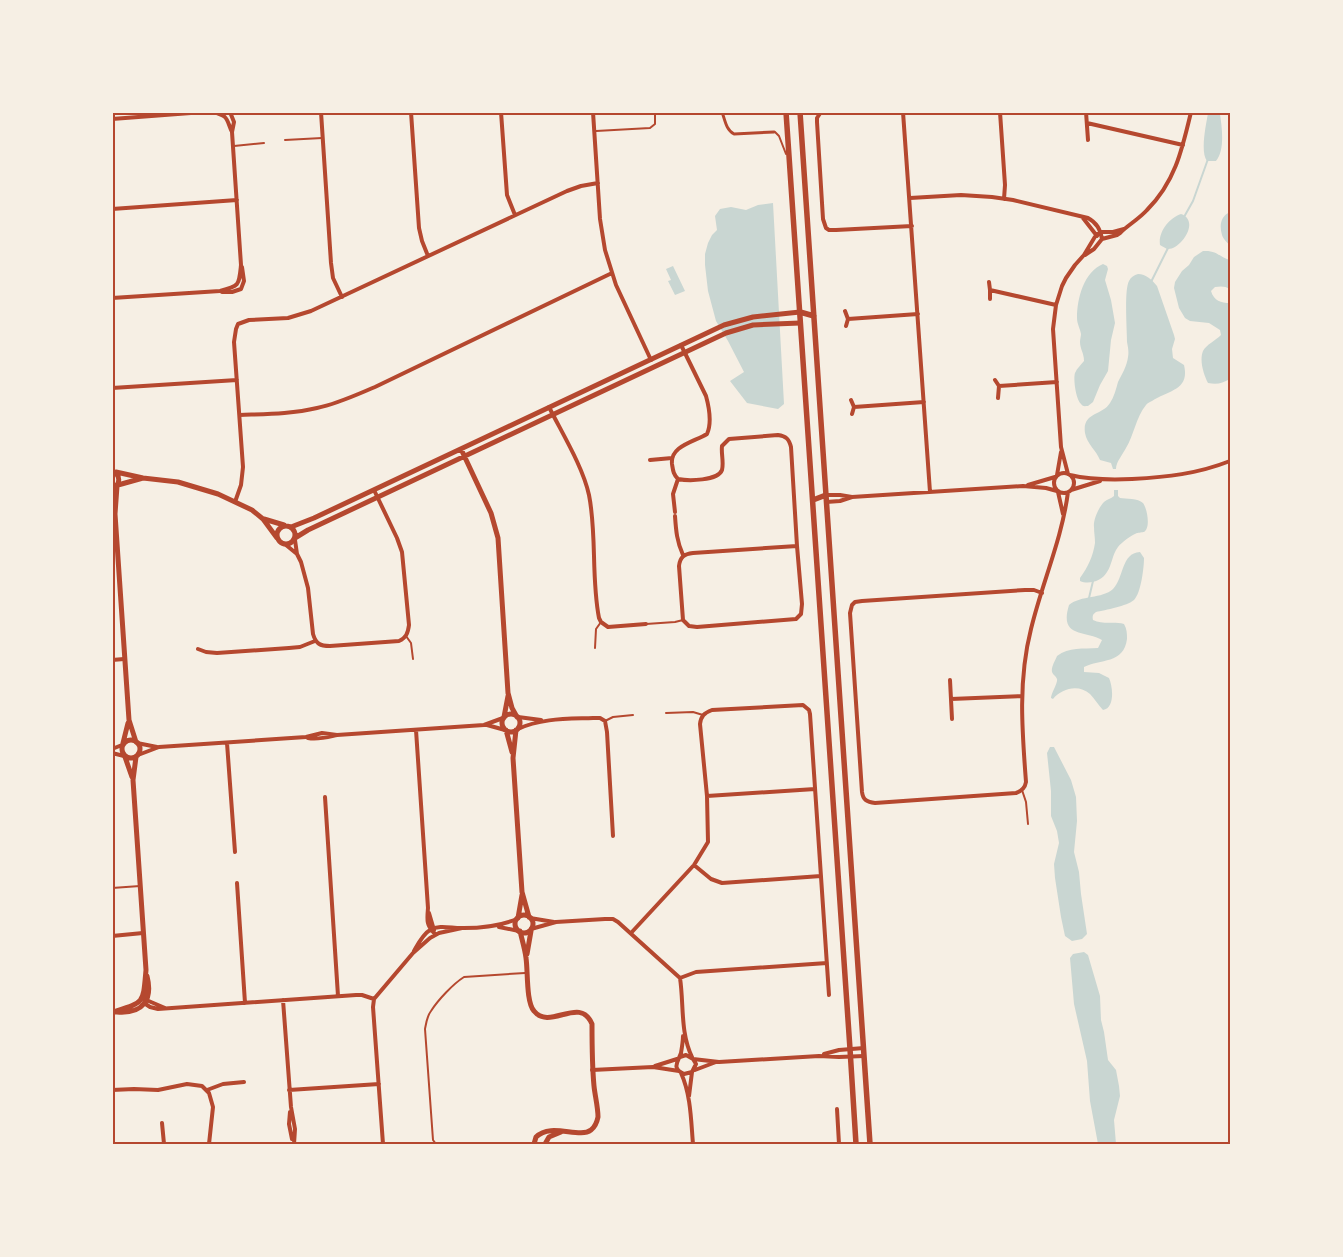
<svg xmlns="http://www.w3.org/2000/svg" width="1343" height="1257" font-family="'PT Sans',sans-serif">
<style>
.water{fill:#c9d6d2}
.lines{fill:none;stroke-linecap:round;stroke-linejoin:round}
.stream{stroke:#c9d6d2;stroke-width:2}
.service{stroke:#b5482f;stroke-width:2}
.pedestrian{stroke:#b5482f;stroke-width:3}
.minor{stroke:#b5482f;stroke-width:4}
.tertiary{stroke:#b5482f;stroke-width:5}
.secondary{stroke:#b5482f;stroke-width:5.5}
.neatline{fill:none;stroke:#b5482f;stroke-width:2}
</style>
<rect width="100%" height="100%" fill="#f6efe4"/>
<path class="water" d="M1208 113H1219L1220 114C1222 128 1225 150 1216 161H1207C1200 152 1206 125 1208 113Z
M773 203 784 404 778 409 747 403 730 381 744 372 728 341 716 321 708 291 705 265V254L708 243 712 235 717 230 715 216 720 209 731 207 746 210 758 205Z
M1230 212V246C1228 243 1223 239 1222 235 1219 225 1221 216 1230 212Z
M1181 214C1201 221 1180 251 1167 249 1165 248 1162 246 1160 245 1158 232 1169 218 1181 214Z
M1203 251C1217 250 1219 257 1230 260V289C1225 286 1221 286 1215 287L1211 291C1214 301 1221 303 1230 303V379C1222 383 1218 385 1208 383 1204 375 1199 361 1203 351 1206 345 1216 340 1221 335L1220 330 1209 323 1190 321 1185 318 1179 308 1174 288 1175 282 1182 271 1189 265 1194 257Z
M1103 264 1107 266 1108 269 1105 280 1111 300 1115 323 1111 340 1108 371 1100 385 1093 402 1088 406C1085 406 1083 407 1081 404 1076 400 1073 379 1075 373 1077 368 1081 365 1084 361 1084 353 1080 349 1080 342 1080 339 1081 336 1081 334 1080 328 1077 324 1077 318 1077 298 1084 272 1103 264Z
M673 266 685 291 675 295 668 281 671 280 666 269Z
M1138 274C1146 274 1152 280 1157 286L1174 335 1175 339 1172 349 1173 358 1184 365C1190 390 1169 390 1152 401 1150 402 1147 403 1146 405 1136 417 1134 435 1126 448 1123 454 1116 462 1116 469H1113L1111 463 1100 460C1096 450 1087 444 1085 433 1082 412 1102 416 1110 403 1114 397 1116 389 1118 382 1122 374 1127 366 1128 357 1129 352 1128 347 1127 342 1127 330 1124 290 1129 281 1131 277 1134 275 1138 274Z
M1114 490H1118V496L1120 498C1126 499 1138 498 1143 503 1147 508 1151 528 1144 532 1143 532 1138 533 1137 533 1130 536 1122 542 1118 547 1112 555 1112 565 1107 572 1102 581 1089 585 1080 581V578C1088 567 1093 556 1095 543 1095 537 1094 533 1094 527 1093 520 1099 507 1104 502 1107 499 1111 499 1114 496Z
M1140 552 1144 558C1144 568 1141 593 1134 600 1127 606 1105 610 1096 612 1093 614 1092 616 1093 620 1103 625 1114 621 1124 624 1127 629 1127 634 1127 639 1124 664 1100 659 1084 667V672L1099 673 1109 678C1113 687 1115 708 1103 710 1098 705 1095 699 1090 694 1079 684 1062 688 1053 699L1051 698C1051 693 1058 683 1057 679 1056 676 1053 675 1052 672 1051 667 1055 661 1057 656 1069 647 1083 649 1098 648L1102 640C1084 630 1059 638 1069 605 1081 595 1102 599 1113 589 1124 578 1121 553 1140 552Z
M1050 747H1054L1071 780 1076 797 1077 821 1074 852 1079 872 1081 894 1087 934 1082 939 1072 941 1065 936 1061 917 1055 878 1054 864 1059 843 1057 831 1051 816V791L1047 753Z
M1084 952 1088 955 1100 996 1101 1020 1104 1032 1108 1060 1116 1070 1119 1086 1120 1096 1114 1120 1116 1144H1098L1090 1101 1087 1061 1074 1004 1070 958 1073 954Z"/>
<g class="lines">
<path class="stream" d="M1184 217 1193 201 1208 159
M1151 282 1168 248
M1089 598 1093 581"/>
<path class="service" d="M596 131 650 128 655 124V112
M775 132 779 136 786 154
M285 140 322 138
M234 146 264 143
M646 624 675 622 683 620
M406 636 411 643 413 659
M595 648 596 629 601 622
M666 713 693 712 703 715
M605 721 613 717 633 715
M1022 790 1026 802 1028 824
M112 888 140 886
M436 1144 433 1140 425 1029C426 1023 427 1016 431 1011 438 1000 453 984 464 977L525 973"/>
<path class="pedestrian" d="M722 112C725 120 726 130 734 134L774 132"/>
<path class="minor" d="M213 112C229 116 226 119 232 132
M321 112 331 263 333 278 342 297
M411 112 419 228 422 241 428 256
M501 112 507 195 515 215
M593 112 600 219 605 250 616 285 651 360
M821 112 817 118V122L823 219 826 228 829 230H836L912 226
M903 112 930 492
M1000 112 1005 185 1004 199
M1086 112 1088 140
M112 119 204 112
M1087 123 1183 145
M910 198 961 195 992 197 1013 200 1088 218C1097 223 1100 229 1102 239
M112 209 237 200
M1083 218 1097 236
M1085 255 1094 249 1102 239 1117 235 1120 233C1128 225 1139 219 1147 210 1175 182 1182 150 1191 112
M989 282 990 290V299
M990 290 1056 305
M222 292H232L241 289 244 281 242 267
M112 298 220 291C240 286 239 285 241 265L232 132 234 122 230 112
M845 311 848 319 846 326
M848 319 918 314
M995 380 999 386 998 398
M999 386 1057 382
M112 388 237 380
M851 400 854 407 852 414
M549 407C562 433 583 467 589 495 597 535 591 577 599 618L601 622 608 627 646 624
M854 407 924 402
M240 415C265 414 292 414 317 408 337 404 356 395 375 387L612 273
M650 460 672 458
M1054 483a10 10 0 1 1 20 0a10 10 0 1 1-20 0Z
M1068 474 1061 447 1053 329 1056 305 1062 286 1066 278 1075 265 1084 255 1096 235 1101 232H1113L1124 229
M1057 475 1061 452
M1070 475C1091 480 1111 480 1132 479 1167 477 1197 474 1230 461
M678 479C688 481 718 481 722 470 724 462 721 454 722 446L729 439 778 435C786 436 789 439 791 447L797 546
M1028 485 1055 477
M1071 490 1100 481
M1058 492 1063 514
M826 495H840L852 497
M235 502 241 485 243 467 234 342 236 329 238 324 249 320 288 318 311 311 567 191 581 186 598 183
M826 502 840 501 852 497 1023 486 1046 488 1057 491
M675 512 673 494 678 479C673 474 673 470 672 464 670 446 694 442 707 434 712 423 709 407 706 396L681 345
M675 516C676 531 677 542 683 555
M295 540 297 554 301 562 308 588 313 634C316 644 320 646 330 646L399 641C406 638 408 633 409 625L402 552 397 538 374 490
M286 545 297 554
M797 546 802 604 801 614 796 619 697 627 689 626 683 620 679 566C680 557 684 554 693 553Z
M1042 593 1034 590H1025L862 601 855 602 852 605 850 613 862 792C863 800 867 802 875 803L1016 793C1022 791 1025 788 1026 782 1022 730 1018 680 1031 629 1042 583 1062 539 1068 492
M198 649 206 652 217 653 289 648 300 647 315 641
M112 660 124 659
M950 680 952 719
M951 699 1022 696
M518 717 541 720
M487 725 505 730
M518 729C541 718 568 719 593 718H600L605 721 607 732 613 836
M416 730 428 908C427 920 426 925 435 934
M308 738C318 740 328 737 337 735L484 725 503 718
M137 743 157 747
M227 743 235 852
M112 749 122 745
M112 753 124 756
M138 755 159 747 306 737 322 733 337 735
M707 796 815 789
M325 797 338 996
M694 865 711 879 722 883 821 876
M237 883 245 1003
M429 913 434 930
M530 918 554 922
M499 927 519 931
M531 929 556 922 605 919H613L618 922 680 978C684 1004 680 1032 692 1057
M631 933 694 865 708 842 707 796 700 724C701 716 704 713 712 710L803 705 809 710 810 714 829 995
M112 936 143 933
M414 951C418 944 423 934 430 930 440 924 453 929 464 928 483 928 500 926 517 919
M680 978 696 972 827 963
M144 999 165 1008
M283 1000 291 1107 295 1129 294 1144
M144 1003 150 1007 158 1009 356 995H362L374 999
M824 1054 839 1050 864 1048
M680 1057 686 1055 693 1059 696 1064 692 1072 684 1074C671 1068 678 1062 681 1053 682 1047 683 1041 683 1036
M693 1059 719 1062 819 1056 839 1057 864 1056
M655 1066 677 1059
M592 1070 653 1067 679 1071
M695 1070 716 1062
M681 1073C691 1095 691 1121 693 1144
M112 1090 134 1089 158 1090 187 1084 202 1086 209 1093 213 1107 209 1144
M207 1090 223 1084 244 1082
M289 1090 379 1084
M689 1096 692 1072
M837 1109 839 1144
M290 1112 289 1124 292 1139
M162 1123 164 1144
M383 1144 373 1007 374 999 413 953 430 938 439 933 462 928"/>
<path class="tertiary" d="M461 449 491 513 498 538 508 693 512 708 517 717
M112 471C121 475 121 484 112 489
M116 472 143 478 178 482 218 494 252 510 263 519 277 538
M118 485 143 478
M117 486 115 514 129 720 136 742
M264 519 284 525
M277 535a9 9 0 1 1 18 0a9 9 0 1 1-18 0Z
M291 527 314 518 724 325 753 317 800 312
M295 538 308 530 726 333 753 325 800 323
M502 723a9 9 0 1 1 18 0a9 9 0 1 1-18 0Z
M504 717 508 696
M506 730 512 752
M516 730 513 758 522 892 529 917
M122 749a9 9 0 1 1 18 0a9 9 0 1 1-18 0Z
M123 743 128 723
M125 757 132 777
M515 924a9 9 0 1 1 18 0a9 9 0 1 1-18 0Z
M518 918 522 895
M520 931C522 940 525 949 526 958 528 971 526 1002 534 1011 550 1031 580 995 592 1024 592 1045 592 1065 594 1086 595 1096 598 1107 598 1117 597 1122 595 1127 591 1130 579 1139 551 1122 536 1137L534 1144
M527 954 531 931
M113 1012C145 1002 143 1004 146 970L133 780 136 757
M117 1012C143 1014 153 1000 147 976
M545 1144 549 1137 561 1132"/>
<path class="secondary" d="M786 112 850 1049 856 1144
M800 112 870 1144
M800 312 814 316
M813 500 826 495"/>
</g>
<rect width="1343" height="1257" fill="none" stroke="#f6efe4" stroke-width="228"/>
<rect x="114" y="114" width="1115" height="1029" class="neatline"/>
</svg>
